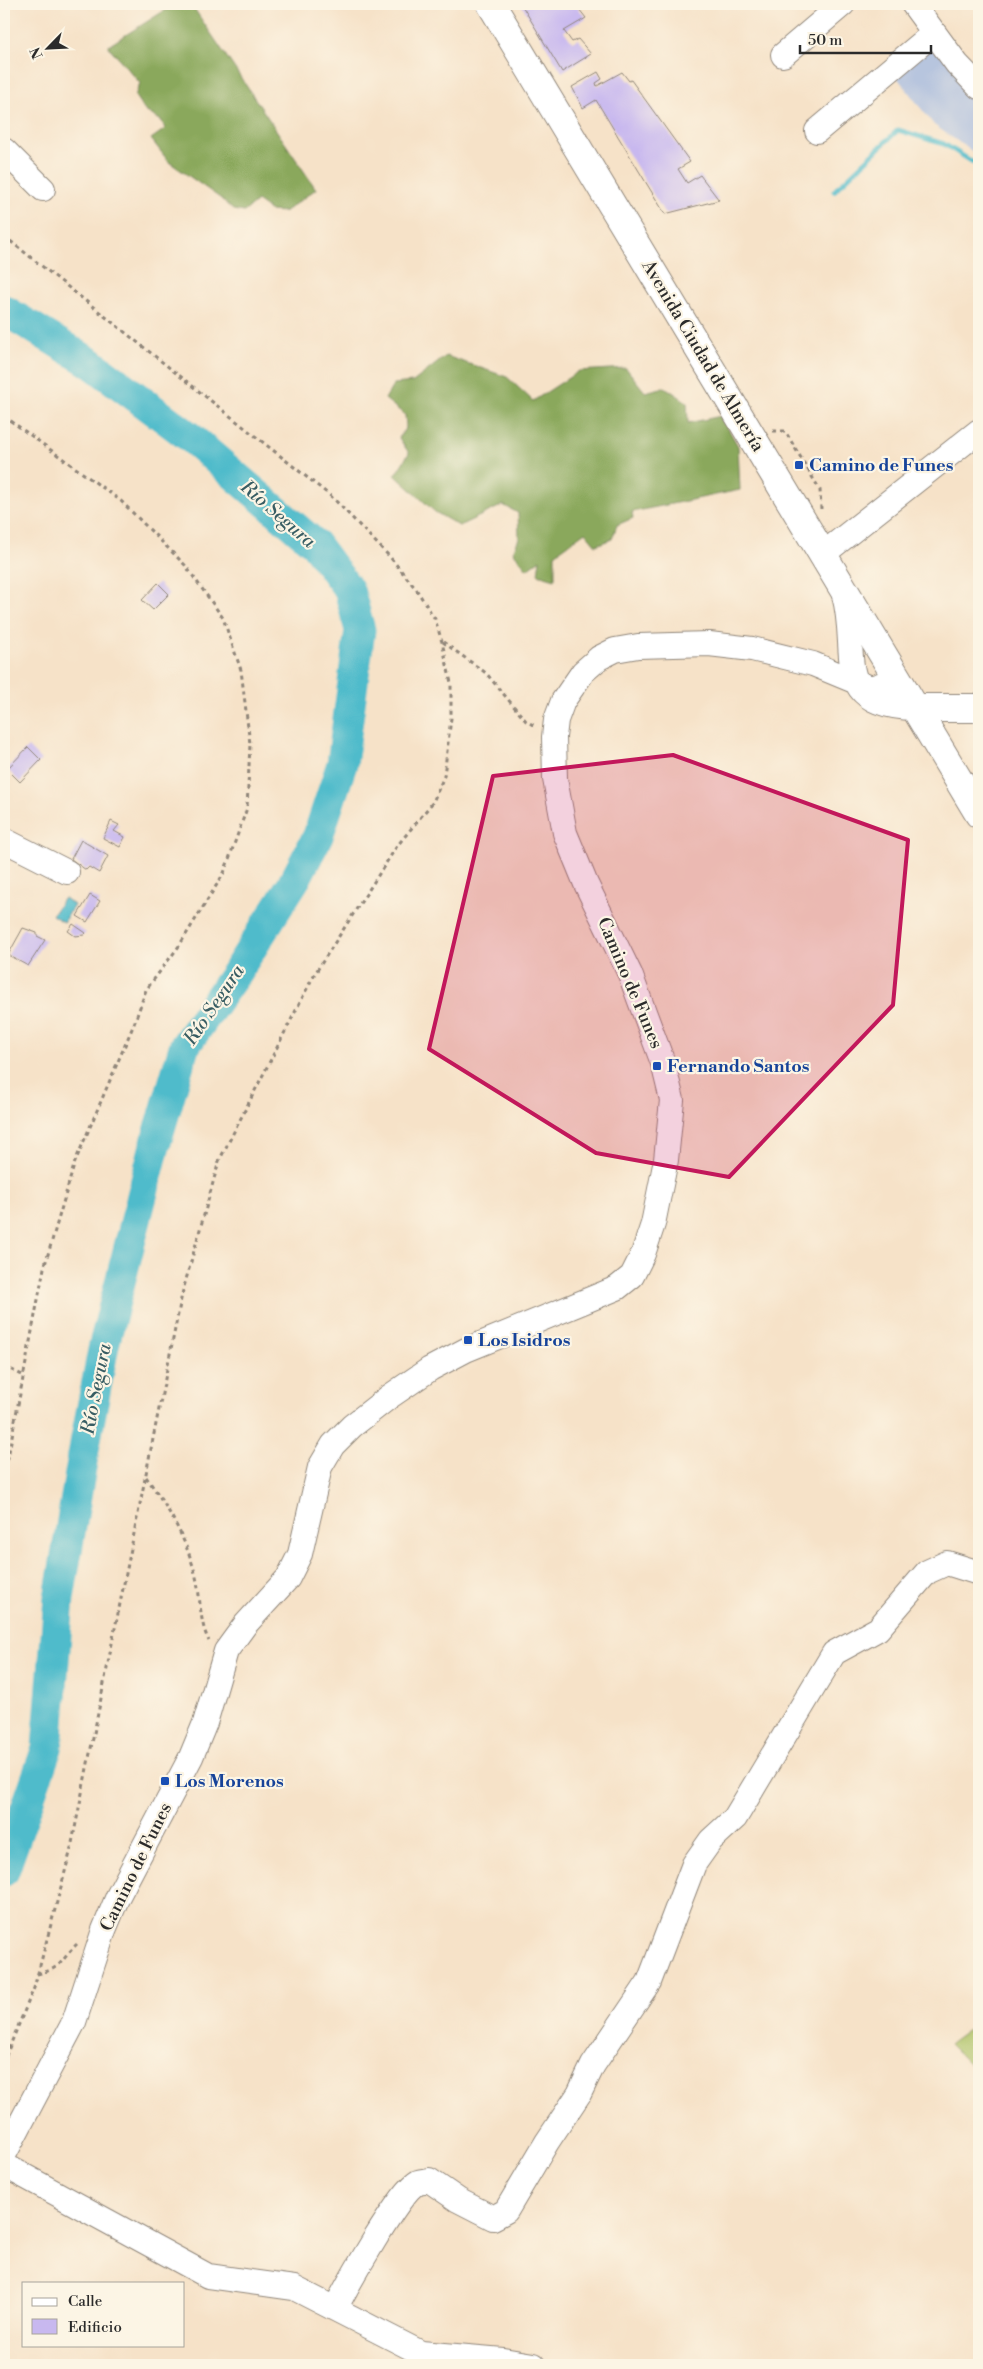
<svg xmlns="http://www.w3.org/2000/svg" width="983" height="2369" font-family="'Libre Bodoni',serif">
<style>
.industrial{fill:#b7c5de}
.green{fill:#aec266;stroke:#6c7648}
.forest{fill:#8aa85b;stroke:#5a6a43}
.water{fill:#50bbcb;stroke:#3e737b}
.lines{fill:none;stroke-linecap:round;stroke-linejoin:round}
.stream{stroke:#50bbcb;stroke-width:5}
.river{stroke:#50bbcb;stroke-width:31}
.building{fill:#c8b8ef}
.minor-casing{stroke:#90867a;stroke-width:26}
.major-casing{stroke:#90867a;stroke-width:30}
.path{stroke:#90867a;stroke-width:3;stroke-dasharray:4 4;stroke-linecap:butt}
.minor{stroke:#fff;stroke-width:24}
.major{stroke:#fff;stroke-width:28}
.marked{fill:#c2185b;fill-opacity:0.2;stroke:#c2185b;stroke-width:4;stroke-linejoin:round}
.transit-dot{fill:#1a4fb4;stroke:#fcf5e5;stroke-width:2}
.labels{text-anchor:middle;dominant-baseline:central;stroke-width:4.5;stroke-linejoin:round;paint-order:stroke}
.street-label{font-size:18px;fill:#2b2b2b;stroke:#fcf5e5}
.transit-label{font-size:18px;font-weight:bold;fill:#164399;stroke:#fcf5e5;text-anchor:start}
.water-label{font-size:19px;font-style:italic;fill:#385d63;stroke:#fcf5e5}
</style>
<rect width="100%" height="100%" fill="#fcf5e5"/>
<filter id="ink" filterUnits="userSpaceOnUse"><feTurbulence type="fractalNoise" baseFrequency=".02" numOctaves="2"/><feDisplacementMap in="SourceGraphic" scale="10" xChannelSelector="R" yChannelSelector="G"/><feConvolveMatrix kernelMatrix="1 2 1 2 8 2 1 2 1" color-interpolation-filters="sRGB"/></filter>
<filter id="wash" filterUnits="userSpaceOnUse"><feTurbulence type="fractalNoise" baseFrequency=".0096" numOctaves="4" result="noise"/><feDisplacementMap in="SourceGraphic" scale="20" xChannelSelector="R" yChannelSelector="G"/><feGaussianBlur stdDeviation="1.12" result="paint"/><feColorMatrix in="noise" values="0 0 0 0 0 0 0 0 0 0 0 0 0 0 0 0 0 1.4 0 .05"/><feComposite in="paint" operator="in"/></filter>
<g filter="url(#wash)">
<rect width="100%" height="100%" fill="#f6e2c8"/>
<path class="industrial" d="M933 42 979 101V156L934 125 896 76Z"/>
<path class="green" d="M979 2022V2074L949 2044Z"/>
<path class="forest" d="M175 4H191L316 189 284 212 271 211 257 201 244 212 233 210 220 198 169 162 151 139 165 129 162 121 145 111 135 96 140 83 108 46Z
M446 356 507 377 533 401 579 371 626 368 645 392 665 387 687 402 688 423 721 416 738 446 740 490 632 512 633 518 617 525 612 539 596 545 585 532 555 554V579L538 574 540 559 527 569 513 552 519 538 518 513 503 505 459 526 435 512 395 475 409 453 399 438 406 427 405 415 385 399 394 384 413 382Z"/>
<path class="water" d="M64 898 74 905 64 922 52 915Z"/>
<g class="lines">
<path class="stream" d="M834 191 898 130 944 144 979 166"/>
<path class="river" d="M4 310 91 363 191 438 315 544 349 590 360 630 342 764 318 836 296 878 234 976 184 1047 154 1149 104 1345 85 1444 59 1598 47 1748 4 1871"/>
</g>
<g id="blocks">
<path class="building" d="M521 4H575L586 18 564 31 572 42 578 39 591 54 562 72Z
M598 72 602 79 596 83 597 86 622 72 629 81 631 80 690 162 678 169 687 183 700 175 719 200 665 214 596 100 583 108 572 87Z
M158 583 169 594 153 610 142 600Z
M28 747 41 760 20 782 7 769Z
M111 821 119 825 114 831 125 837 120 847 103 838Z
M81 840 108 856 99 873 89 867 86 870 71 859Z
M90 895 100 901 87 922 77 916Z
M73 924 86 933 84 935 75 936 68 931Z
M23 928 37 933V936L45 940 28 966 8 955Z"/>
</g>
</g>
<g filter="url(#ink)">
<use href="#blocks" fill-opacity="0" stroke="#90867a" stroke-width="1"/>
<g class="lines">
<defs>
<path id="minor" d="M913 4 957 64 979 87
M783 55 843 4
M817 131 934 33
M4 150 43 189
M823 554 979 431
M844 595C860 653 829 706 915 708
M4 840 67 872
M4 2155 74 2022 104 1930 118 1896 191 1757 205 1723 226 1651 245 1625 288 1578 300 1554 320 1467 333 1445 352 1426 389 1397 430 1369 466 1350 617 1288 632 1276 643 1254 653 1224 666 1160 672 1100 663 1063 630 974 586 884 565 833 555 779 554 737 556 720 563 701 583 672 599 658 615 650 638 646 709 644 752 649 813 664 871 688 886 683 894 671
M4 2165 208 2276 294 2288 421 2353 503 2360 533 2365
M335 2309C347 2286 399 2192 418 2182 421 2181 426 2181 429 2180L458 2200 493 2218 506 2211 547 2142 579 2094 593 2065 649 1982 694 1864 711 1840 735 1818 834 1653 878 1629 927 1572 947 1563 979 1573"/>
<path id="major" d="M491 4 979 814
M915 708H979"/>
</defs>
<use href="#minor" class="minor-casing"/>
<use href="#major" class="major-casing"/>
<path class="path" d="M4 236 333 498 390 557 416 589 435 619 442 642 451 683V718L444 776 433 802 397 846 314 975 219 1161 182 1294 70 1853 34 1988 4 2060
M4 416 121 501 185 565 223 618 241 670 250 744 247 808 224 873 179 946 146 990 134 1024 75 1162 44 1268 4 1478
M773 431H785L820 490 821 509
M443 642 486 673 526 721 535 726
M4 1366 24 1376
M146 1477C168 1507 187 1540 196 1577 201 1598 199 1622 209 1641
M37 1974C64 1968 60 1960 77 1944"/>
<use href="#minor" class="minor"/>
<use href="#major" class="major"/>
</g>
</g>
<path class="marked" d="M673 755 908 840 893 1005 729 1177 596 1153 429 1049 493 776Z"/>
<g class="transit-dot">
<rect x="794" y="460" width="10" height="10" rx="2.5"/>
<rect x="652" y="1061" width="10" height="10" rx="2.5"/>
<rect x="463" y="1335" width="10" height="10" rx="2.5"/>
<rect x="160" y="1776" width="10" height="10" rx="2.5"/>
</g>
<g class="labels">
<g class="street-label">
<text transform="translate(703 356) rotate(59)">Avenida Ciudad de Almería</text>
<text transform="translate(630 983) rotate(67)">Camino de Funes</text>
<text transform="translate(136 1867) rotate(-64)">Camino de Funes</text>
</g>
<g class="transit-label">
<text x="809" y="465">Camino de Funes</text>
<text x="667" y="1066">Fernando Santos</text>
<text x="478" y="1340">Los Isidros</text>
<text x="175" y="1781">Los Morenos</text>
</g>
<g class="water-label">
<text transform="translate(278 514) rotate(41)">Río Segura</text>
<text transform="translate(214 1005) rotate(-56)">Río Segura</text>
<text transform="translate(96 1389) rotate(-79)">Río Segura</text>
</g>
</g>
<rect width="983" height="2369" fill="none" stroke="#fcf5e5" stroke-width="20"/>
<rect x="22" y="2282" width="162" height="65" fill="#fcf5e5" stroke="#a8a49b"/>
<rect x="32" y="2298" width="25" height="8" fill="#ffffff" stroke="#a8a49b"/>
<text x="68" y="2306" font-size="15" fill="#2b2b2b">Calle</text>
<rect x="32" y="2319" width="25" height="15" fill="#c8b8ef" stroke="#a8a49b"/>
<text x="68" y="2332" font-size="15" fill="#2b2b2b">Edificio</text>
<g transform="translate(48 48) rotate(246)" stroke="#fcf5e5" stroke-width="4" paint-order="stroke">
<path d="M0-4L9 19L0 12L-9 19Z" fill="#2b2b2b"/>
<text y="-8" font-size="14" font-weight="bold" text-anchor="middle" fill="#2b2b2b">N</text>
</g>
<path d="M800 45v8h131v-8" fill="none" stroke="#2b2b2b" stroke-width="2.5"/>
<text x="808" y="45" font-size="15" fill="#2b2b2b" stroke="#fcf5e5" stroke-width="4" paint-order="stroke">50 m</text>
</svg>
